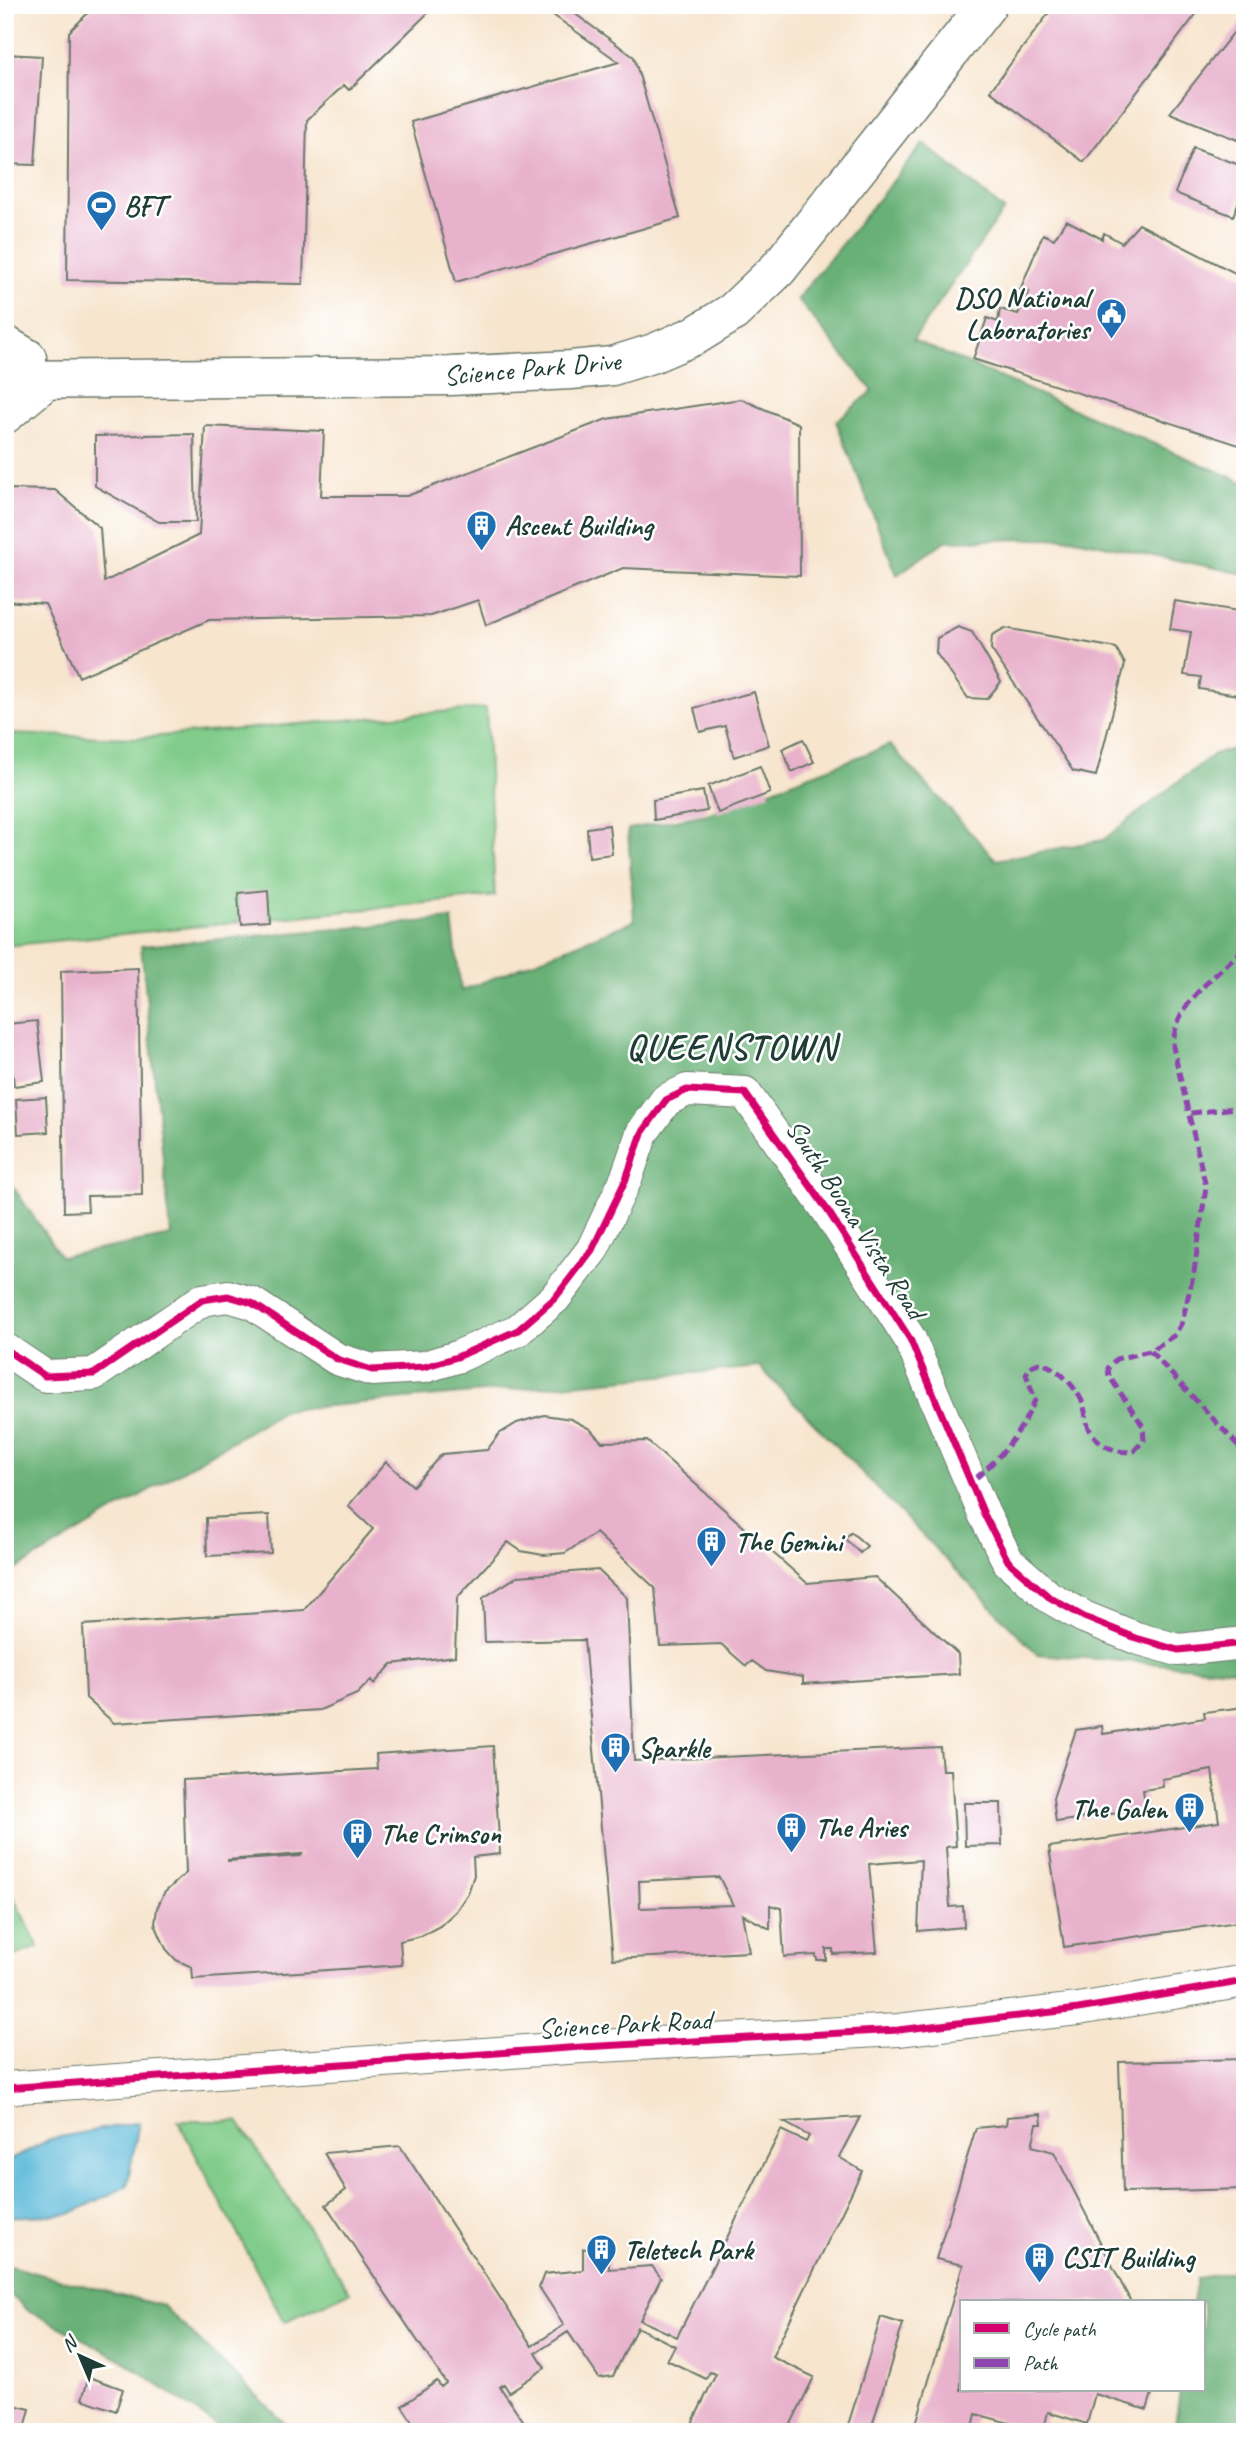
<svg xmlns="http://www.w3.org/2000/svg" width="1250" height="2437" font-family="Caveat,sans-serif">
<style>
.green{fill:#81cc8a;stroke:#50845f;stroke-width:2}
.forest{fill:#68b076;stroke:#447655;stroke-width:2}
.water{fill:#59b8d8;stroke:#3c7a86;stroke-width:2}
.building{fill:#e8b2cc;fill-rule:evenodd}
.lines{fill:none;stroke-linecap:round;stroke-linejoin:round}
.minor-casing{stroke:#6b786a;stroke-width:34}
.major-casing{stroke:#6b786a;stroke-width:41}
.minor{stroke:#fff;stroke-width:32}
.major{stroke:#fff;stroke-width:38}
.quiet{stroke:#8e44ad;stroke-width:5;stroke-dasharray:10 5;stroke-linecap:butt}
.cycleway-casing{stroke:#fff;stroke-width:11}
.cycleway{stroke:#d6006c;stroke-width:7}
.labels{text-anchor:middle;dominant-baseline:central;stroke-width:5;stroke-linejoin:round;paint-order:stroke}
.poi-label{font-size:28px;font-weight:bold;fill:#1f3d34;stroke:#fff;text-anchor:start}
.street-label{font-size:28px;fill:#1f3d34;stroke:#fff}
.district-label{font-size:35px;font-weight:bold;letter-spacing:2px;fill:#1f3d34;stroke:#fff}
</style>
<rect width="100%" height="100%" fill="#fff"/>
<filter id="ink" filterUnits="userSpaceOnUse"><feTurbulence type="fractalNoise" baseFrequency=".0143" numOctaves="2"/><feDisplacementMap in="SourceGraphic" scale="14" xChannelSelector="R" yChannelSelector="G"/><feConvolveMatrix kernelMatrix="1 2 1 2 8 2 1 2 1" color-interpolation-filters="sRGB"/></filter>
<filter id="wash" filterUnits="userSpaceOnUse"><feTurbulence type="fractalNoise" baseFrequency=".00686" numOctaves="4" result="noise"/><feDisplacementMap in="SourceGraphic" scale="28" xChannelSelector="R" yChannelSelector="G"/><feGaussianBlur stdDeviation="1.57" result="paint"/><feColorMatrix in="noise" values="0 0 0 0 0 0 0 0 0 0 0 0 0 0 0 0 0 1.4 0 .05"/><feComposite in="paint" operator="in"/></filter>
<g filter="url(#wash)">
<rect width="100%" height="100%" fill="#f7e5ce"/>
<path class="green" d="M486 708 495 896 5 946V734L137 738Z
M5 1882 39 1947 5 1959Z
M178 2121H238L350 2292 284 2322Z"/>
<path class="forest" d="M924 143 1004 210 913 340 1245 483V574L1070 538 945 541 897 575 836 421 873 391 797 299Z
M890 745 996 860 1103 840 1214 754 1245 746V1671L1037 1654 760 1367 284 1410 5 1576V1175L61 1257 171 1236 141 946 452 919 461 991 634 921 628 829 707 814Z
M5 2265 163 2306 294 2432H226L121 2359 26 2309 5 2290Z
M1245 2270V2415L1228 2432H1174L1180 2390H1203V2302H1193L1197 2278Z"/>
<path class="water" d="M139 2122 127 2186 70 2214 5 2217V2163L50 2139Z"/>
<g id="blocks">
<path class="building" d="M96 5H436L349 90 344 85 307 120 303 284 67 280 69 32Z
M539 5H563L634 57 680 218 456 282 411 122 619 62Z
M1055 5H1203L1084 162 990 91Z
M1245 18V143L1170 113Z
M5 54 42 56 35 165 5 164Z
M1193 148 1245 167V186L1233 216 1175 193Z
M1066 220 1102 239 1104 233 1122 243 1139 224 1245 278V447L973 359 987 318 998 322 1000 309 1018 314 1029 292 1020 290 1043 234 1054 239Z
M741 399 799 424 800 576 623 568 486 625 478 600 431 616 209 620 79 677 45 604 5 601V489L55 490 100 528 104 582 199 535 205 426 324 431 321 496H407L607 419Z
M194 434 196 522H159L95 486V436Z
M1175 601 1245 612V696L1199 689 1201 677 1184 675 1191 632 1170 629Z
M958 627 972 632 1001 682 987 699 968 698 936 653 937 638Z
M1005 628 1116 648 1125 664 1096 776 1073 771 991 649 992 635Z
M754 692 769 745 734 757 725 726 700 732 694 708Z
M803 739 814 762 792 772 782 749Z
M760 766 770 793 718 813 708 786Z
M703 791 707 811 654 820 653 800Z
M609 825 612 854 589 857 587 828Z
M268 890 270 925 240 927 238 893Z
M138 968 142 1195 87 1196 88 1211 64 1212 61 971Z
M37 1021 44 1082 14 1086 7 1024Z
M46 1097 48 1132 18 1134 16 1099Z
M544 1415 571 1419 590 1429 602 1442 647 1441 807 1583 875 1577 958 1654 959 1674 803 1684V1677L766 1671 752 1661 746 1666 721 1644 660 1646 655 1588 596 1533 565 1553 543 1555 521 1551 508 1542 457 1598 455 1656 392 1664 374 1684 371 1680 357 1694 320 1710 114 1723 86 1698 83 1625 304 1610 373 1529 348 1506 386 1462 413 1486 442 1454 487 1450 499 1434 517 1423Z
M269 1515 271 1553 207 1556 206 1518Z
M851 1532 867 1546 860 1553 845 1539Z
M598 1570 627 1598 634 1761 940 1747 942 1770H951L956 1846 946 1847 950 1907 963 1906 964 1927 918 1931 921 1860 869 1864 877 1952 833 1954V1949H826V1960H817L816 1955 784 1957 781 1908 770 1905V1929L742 1914 749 1952 613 1959 584 1640 485 1642 483 1598 518 1576ZM719 1877 733 1905 640 1908 639 1881Z
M1245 1707V1921L1064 1947 1049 1847 1219 1822 1212 1770 1162 1779 1163 1787 1143 1790 1146 1809 1056 1822 1053 1798 1076 1730 1102 1726 1103 1734 1205 1718 1204 1712Z
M493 1746 500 1854 473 1857 474 1875 468 1893 456 1911 440 1926 421 1936 400 1941 402 1965 193 1979 192 1967 176 1960 166 1949 155 1924 157 1908 164 1893 186 1873 183 1780 377 1769 376 1754ZM302 1854 301 1856 228 1861V1860Z
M964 1803H1001L1002 1845 965 1846Z
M1245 2059V2189L1123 2192 1119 2062Z
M1041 2114 1042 2124H1037L1032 2146 1054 2152 1131 2302H961V2390H1153L1147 2410 1095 2394 1087 2424 1048 2412 1043 2432 976 2414 972 2432 915 2427 963 2265 936 2259 976 2128 1006 2125 1007 2117Z
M860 2117 839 2157 862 2171 772 2357 814 2377 787 2432H688L716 2374 710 2372 706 2379 667 2360 675 2346 637 2327 613 2376 599 2378 568 2332 536 2353 545 2368 509 2392 504 2384 500 2387 531 2432H419L402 2406 437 2381 441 2387 446 2383 326 2205 346 2190 324 2153 400 2146 532 2346 564 2325 539 2287 544 2274 583 2270V2249L608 2246 609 2269 652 2266 661 2278 640 2320 677 2337 781 2130 806 2142 809 2136 784 2122Z
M881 2317 903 2324 870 2432H846Z
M89 2377 123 2389 116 2411 82 2399Z
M5 2403 30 2409 24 2432H5Z"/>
</g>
</g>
<g filter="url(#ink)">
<use href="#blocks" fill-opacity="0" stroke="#6b786a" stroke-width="2"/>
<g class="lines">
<defs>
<path id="minor" d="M5 1349 45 1376 94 1374 202 1300 228 1296 252 1303 337 1359 372 1370 424 1367 457 1357 518 1330 555 1298 592 1250 626 1179 642 1133 666 1100 687 1090 745 1093 828 1211 910 1339 984 1514 1008 1561 1049 1597 1084 1617 1136 1638 1178 1650 1245 1643
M5 2088 582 2047 898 2030 1078 2009 1245 1981"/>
<path id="major" d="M5 345 27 358
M5 380 451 376 571 370 612 366 654 353 696 335 733 312 778 269 987 5
M5 414 45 381"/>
</defs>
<use href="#minor" class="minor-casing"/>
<use href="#major" class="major-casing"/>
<use href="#minor" class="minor"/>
<use href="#major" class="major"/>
<path class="quiet" d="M1191 1113 1245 1107
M1150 1351 1245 1453
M976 1478C1003 1455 1021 1432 1035 1400L1026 1374 1031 1366 1039 1363C1057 1366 1074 1385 1082 1401 1086 1409 1085 1420 1089 1428 1096 1444 1117 1455 1134 1451L1144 1440 1143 1426 1109 1376 1108 1368 1116 1359 1150 1351 1175 1335 1182 1322 1194 1272 1206 1187 1173 1047C1174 1001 1216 978 1245 947"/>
<defs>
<path id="cycleway" d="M5 1349 45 1376 94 1374 202 1300 228 1296 252 1303 337 1359 372 1370 424 1367 457 1357 518 1330 555 1298 592 1250 626 1179 642 1133 666 1100 687 1090 745 1093 828 1211 910 1339 984 1514 1008 1561 1049 1597 1084 1617 1136 1638 1178 1650 1245 1643
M5 2088 582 2047 898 2030 1078 2009 1245 1981"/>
</defs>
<use href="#cycleway" class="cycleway-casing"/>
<use href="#cycleway" class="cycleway"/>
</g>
</g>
<defs>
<symbol id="stadium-pin" viewBox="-11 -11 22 30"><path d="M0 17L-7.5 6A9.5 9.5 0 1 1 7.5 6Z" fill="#1f6fb2" stroke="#fff"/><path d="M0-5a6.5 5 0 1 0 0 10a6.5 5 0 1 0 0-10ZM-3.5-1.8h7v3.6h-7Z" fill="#fff"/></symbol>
<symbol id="civic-pin" viewBox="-11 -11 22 30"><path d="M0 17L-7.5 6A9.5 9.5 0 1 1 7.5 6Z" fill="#1f6fb2" stroke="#fff"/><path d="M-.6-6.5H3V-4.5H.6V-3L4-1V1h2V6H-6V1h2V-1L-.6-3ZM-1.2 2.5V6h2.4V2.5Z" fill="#fff"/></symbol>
<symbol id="building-pin" viewBox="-11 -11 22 30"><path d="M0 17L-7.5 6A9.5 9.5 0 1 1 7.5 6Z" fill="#1f6fb2" stroke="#fff"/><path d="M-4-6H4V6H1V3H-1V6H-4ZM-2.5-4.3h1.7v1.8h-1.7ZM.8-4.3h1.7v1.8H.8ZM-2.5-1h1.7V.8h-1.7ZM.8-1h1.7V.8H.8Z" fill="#fff"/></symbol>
</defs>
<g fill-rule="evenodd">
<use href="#stadium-pin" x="84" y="188" width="35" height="47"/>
<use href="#civic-pin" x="1094" y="296" width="35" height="47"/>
<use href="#building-pin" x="464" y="508" width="35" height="47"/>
<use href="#building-pin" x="694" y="1524" width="35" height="47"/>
<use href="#building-pin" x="598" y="1730" width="35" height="47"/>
<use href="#building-pin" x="1172" y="1790" width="35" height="47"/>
<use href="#building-pin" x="774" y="1810" width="35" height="47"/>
<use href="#building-pin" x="340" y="1816" width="35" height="47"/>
<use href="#building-pin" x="584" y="2232" width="35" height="47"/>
<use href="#building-pin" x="1022" y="2240" width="35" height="47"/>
</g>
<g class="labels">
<g class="poi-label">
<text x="124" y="205">BFT</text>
<text x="1089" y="297" text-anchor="end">DSO National<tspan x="1089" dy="32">Laboratories</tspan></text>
<text x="505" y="525">Ascent Building</text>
<text x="735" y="1541">The Gemini</text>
<text x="638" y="1747">Sparkle</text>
<text x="1167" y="1808" text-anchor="end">The Galen</text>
<text x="815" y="1827">The Aries</text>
<text x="380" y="1833">The Crimson</text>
<text x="624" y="2249">Teletech Park</text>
<text x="1062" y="2257">CSIT Building</text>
</g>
<g class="street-label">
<text transform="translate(532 368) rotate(-5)">Science Park Drive</text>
<text transform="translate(856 1219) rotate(57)">South Buona Vista Road</text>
<text transform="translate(625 2024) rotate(-3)">Science Park Road</text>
</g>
<g class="district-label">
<text x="732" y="1047">QUEENSTOWN</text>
</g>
</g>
<rect width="1250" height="2437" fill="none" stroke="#fff" stroke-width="28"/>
<rect x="960" y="2300" width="245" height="91" fill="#ffffff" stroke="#a5b1ae" stroke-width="2"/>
<rect x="974" y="2323" width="35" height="10" fill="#d6006c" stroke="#a5b1ae" stroke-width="2"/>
<text x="1023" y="2336" font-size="21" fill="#1f3d34">Cycle path</text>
<rect x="974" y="2358" width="35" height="10" fill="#8e44ad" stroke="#a5b1ae" stroke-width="2"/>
<text x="1023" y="2370" font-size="21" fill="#1f3d34">Path</text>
<g transform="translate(80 2356) rotate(316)" stroke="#ffffff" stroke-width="5" paint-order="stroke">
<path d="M0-5L12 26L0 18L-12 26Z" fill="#1f3d34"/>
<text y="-10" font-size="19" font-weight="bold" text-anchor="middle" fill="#1f3d34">N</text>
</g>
</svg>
